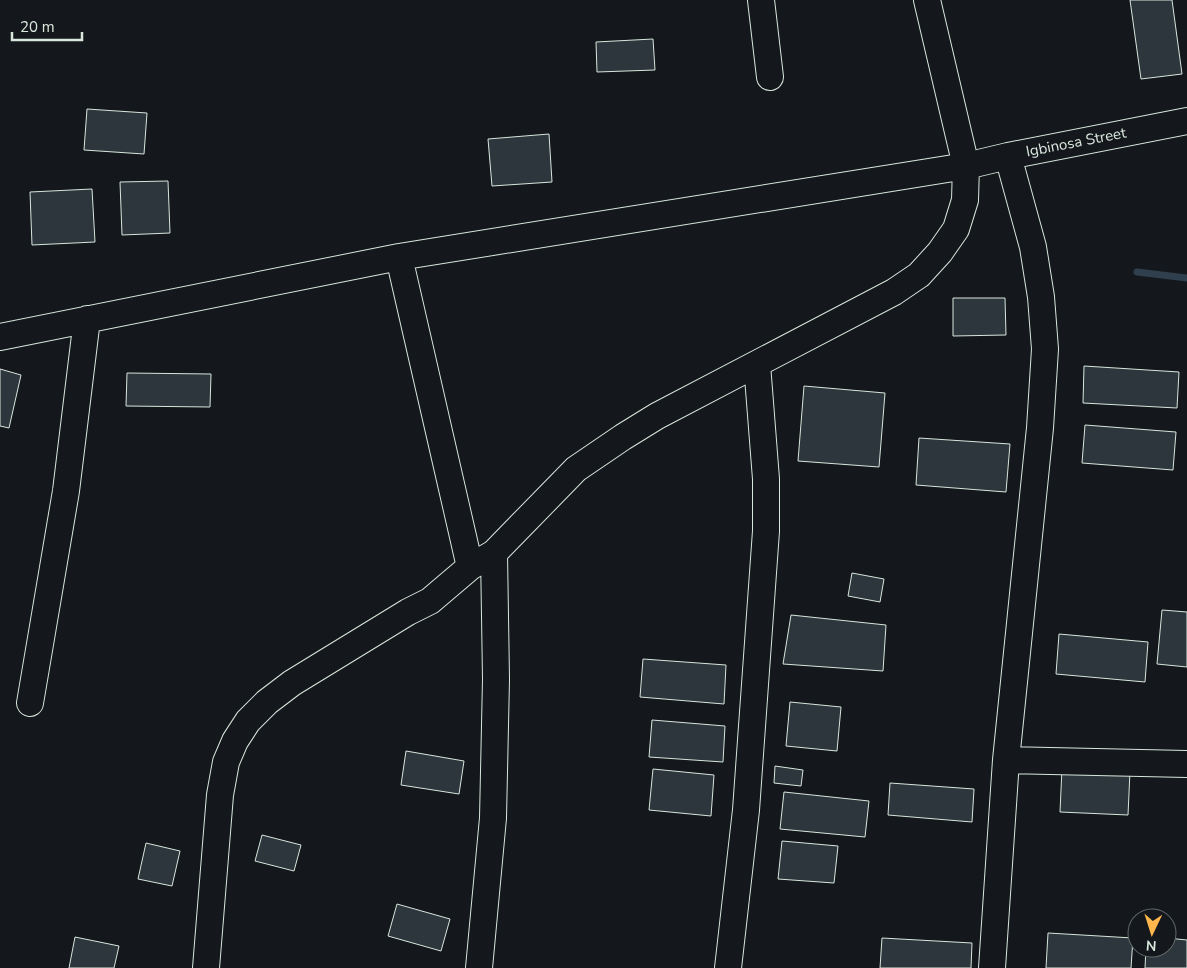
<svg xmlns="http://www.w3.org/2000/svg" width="1187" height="968" font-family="'Nunito Sans',sans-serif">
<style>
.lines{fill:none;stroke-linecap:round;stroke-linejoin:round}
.stream{stroke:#2f3f4d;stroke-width:7}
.building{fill:#2c363c;stroke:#d8e6dc}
.minor-casing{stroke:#d8e6dc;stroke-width:28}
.minor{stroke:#14181c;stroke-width:26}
.labels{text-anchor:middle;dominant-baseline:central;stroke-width:4;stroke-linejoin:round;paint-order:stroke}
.street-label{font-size:15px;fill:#d8e6dc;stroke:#14181c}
</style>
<rect width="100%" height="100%" fill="#14181c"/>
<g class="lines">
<path class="stream" d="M1137 272 1187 278"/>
</g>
<path class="building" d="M1130 0H1172L1182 74 1141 79Z
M653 39 655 70 597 72 596 42Z
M87 109 147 113 144 154 84 150Z
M549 134 552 182 492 186 488 139Z
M168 181 170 233 122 235 120 182Z
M92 189 95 242 32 245 30 192Z
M953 298H1005L1006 335 953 336Z
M1084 366 1179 372 1177 408 1083 403Z
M0 369 21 375 9 428 0 426Z
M127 373 211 374 210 407 126 406Z
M804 386 885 393 879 467 798 461Z
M1085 425 1176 432 1173 470 1082 463Z
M919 438 1010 444 1006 492 916 485Z
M852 573 884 579 880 602 848 596Z
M1162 610 1187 612V667L1157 664Z
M791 615 886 625 883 671 783 664Z
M1059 634 1148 642 1145 682 1056 674Z
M643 659 726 665 724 704 640 697Z
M790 702 841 707 837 751 786 746Z
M652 720 725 726 723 762 649 757Z
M406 751 464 761 459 794 401 785Z
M775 766 803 770 801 786 774 783Z
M1062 768 1130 771 1128 815 1060 812Z
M653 769 714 775 711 816 649 810Z
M890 783 974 789 972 822 888 815Z
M784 792 869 801 865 837 780 829Z
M262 835 301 845 294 871 255 861Z
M782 841 838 846 834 883 778 879Z
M146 843 180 851 172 886 138 879Z
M397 904 450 919 441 951 388 936Z
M1048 933 1133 938 1131 968H1046Z
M75 937 119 946 114 968H69Z
M882 938 972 943 971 968H880Z
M1167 938 1187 940V968H1145L1146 948H1167Z"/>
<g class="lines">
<defs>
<path id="minor" d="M761 0 770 77
M399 257 966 166 1008 156 1187 121
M0 337 399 257 470 567
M30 703 66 491 87 319
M1006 760 1187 764
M206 968 220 795 226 762 235 741 248 721 267 702 292 683 408 612 430 601 470 567 494 553 576 469 623 437 657 416 894 292 919 275 940 252 956 229 965 200 966 166 927 0
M479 968 493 818 496 679 494 553
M728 968 746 810 766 531V479L757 364
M992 968 1006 760 1040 428 1045 349 1041 297 1033 247 1008 156"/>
</defs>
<use href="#minor" class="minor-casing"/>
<use href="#minor" class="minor"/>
</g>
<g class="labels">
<g class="street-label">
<text transform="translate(1076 142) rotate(-11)">Igbinosa Street</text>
</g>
</g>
<g transform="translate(1152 933) rotate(184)"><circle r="24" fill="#14181c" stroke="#626a69"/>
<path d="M0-4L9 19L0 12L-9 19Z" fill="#ffb74d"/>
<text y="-8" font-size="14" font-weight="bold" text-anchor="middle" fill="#d8e6dc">N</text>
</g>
<path d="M12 32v8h70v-8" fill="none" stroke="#d8e6dc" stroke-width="2.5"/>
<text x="20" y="32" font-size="15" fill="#d8e6dc" stroke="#14181c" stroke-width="4" paint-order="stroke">20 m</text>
</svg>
